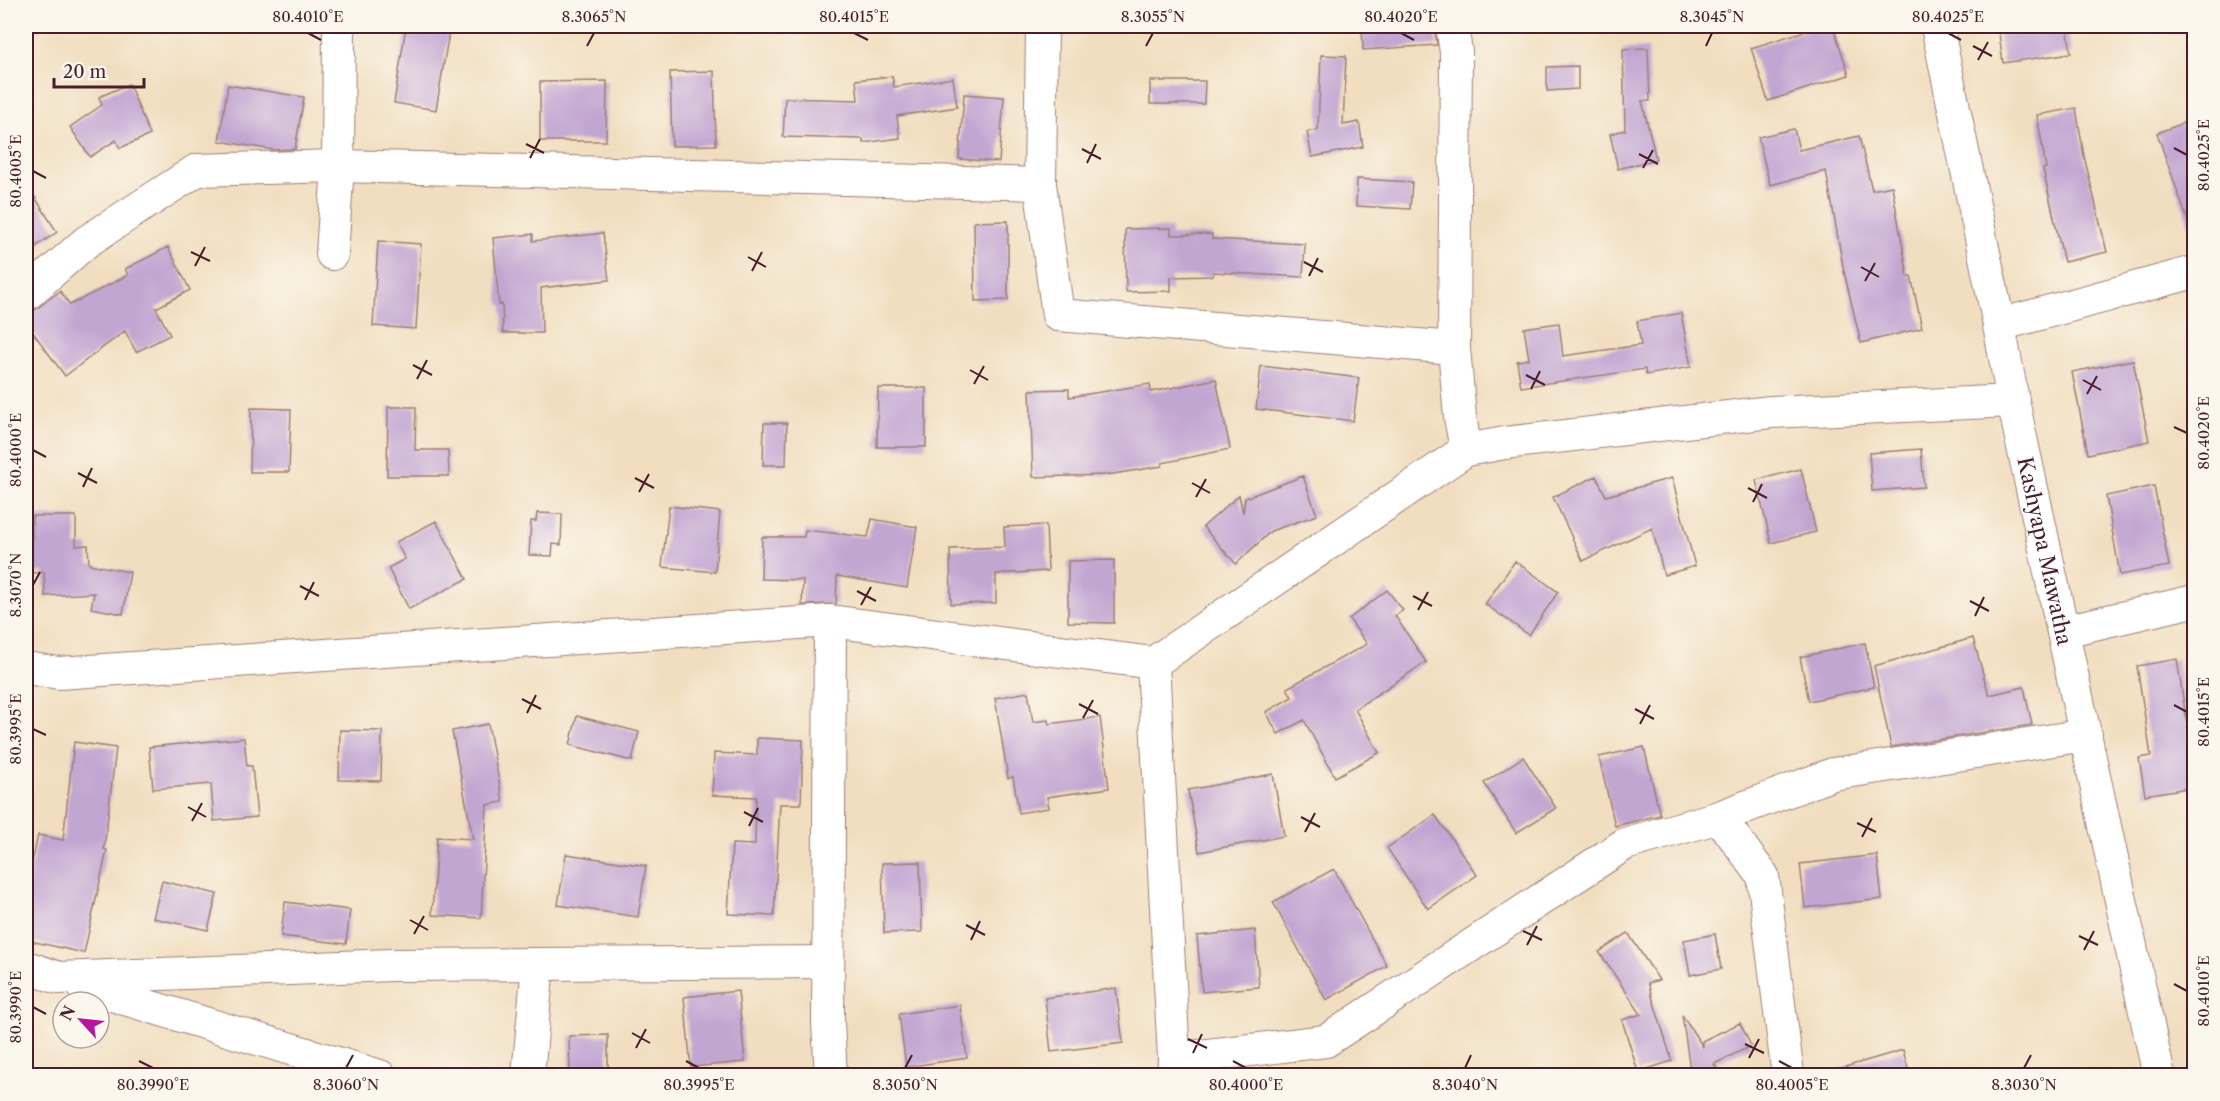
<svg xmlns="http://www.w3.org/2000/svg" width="2220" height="1101" font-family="'Libre Caslon Text',serif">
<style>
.building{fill:#c2a6d2}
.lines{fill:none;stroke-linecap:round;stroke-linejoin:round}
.minor-casing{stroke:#9e7e76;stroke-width:34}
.minor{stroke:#fff;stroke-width:32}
.ticks{fill:none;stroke:#4a1f2b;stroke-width:2}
.labels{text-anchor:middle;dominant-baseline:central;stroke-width:5;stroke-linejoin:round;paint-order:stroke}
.street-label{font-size:21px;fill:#4a1f2b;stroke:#fbf7ec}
.neatline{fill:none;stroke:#4a1f2b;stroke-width:2}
.ticks-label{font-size:15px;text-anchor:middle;fill:#4a1f2b}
</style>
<rect width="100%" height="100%" fill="#fbf7ec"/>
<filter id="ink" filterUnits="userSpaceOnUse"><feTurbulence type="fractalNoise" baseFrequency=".0167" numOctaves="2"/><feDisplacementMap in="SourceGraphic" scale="12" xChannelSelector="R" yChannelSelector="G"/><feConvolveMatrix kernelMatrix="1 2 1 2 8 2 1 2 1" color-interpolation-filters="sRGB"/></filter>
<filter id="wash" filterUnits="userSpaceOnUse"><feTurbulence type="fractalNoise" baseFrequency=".008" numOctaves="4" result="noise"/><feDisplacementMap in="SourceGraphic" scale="24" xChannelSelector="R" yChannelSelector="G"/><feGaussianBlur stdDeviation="1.35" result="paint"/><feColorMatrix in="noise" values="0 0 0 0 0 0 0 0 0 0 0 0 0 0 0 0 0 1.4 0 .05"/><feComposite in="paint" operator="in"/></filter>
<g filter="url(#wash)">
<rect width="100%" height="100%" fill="#f1dec0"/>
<g id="blocks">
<path class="building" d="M406 26H450L436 110 394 103Z
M1362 26H1434L1437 45 1363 50Z
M1821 26H1833L1849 75 1768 101 1751 48Z
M1998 26H2067L2071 53 2003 63Z
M1648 48 1650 101H1642L1656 159 1618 169 1610 134 1625 130 1623 49Z
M1321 55 1346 56 1343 125 1359 122 1363 147 1312 157 1307 132 1318 130Z
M1578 66V89L1547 91V67Z
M714 71 716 145 672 146 670 72Z
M892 76 894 87 953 78 957 107 897 116 900 138 863 143V139L783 137 785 98 858 100 856 80Z
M607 81 606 141H540V82Z
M1150 81H1205L1204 104H1150Z
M129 84 150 135 120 148 116 140 90 157 70 127 102 105 99 97Z
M228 85 304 97 295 149 274 150 219 141Z
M964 94 1004 97 999 162 959 159Z
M2076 108 2084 156 2107 252 2064 262 2043 169 2046 168 2037 115Z
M2186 122 2194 146V230H2191L2157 133Z
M1794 129 1799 150 1859 136 1872 190 1892 186 1908 277 1911 276 1922 328 1861 343 1844 272 1826 171 1770 185 1758 137Z
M1357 179 1412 182 1410 209 1356 206Z
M26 183 57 232 26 253Z
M1008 221V300L975 301 974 222Z
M1171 228V235L1212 234V239L1305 244 1303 277 1213 272V276L1171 277V291L1126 292 1125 229Z
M603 233 609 280 541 288 542 333H503L502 304 499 305 493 238 533 234V241Z
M378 241 421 244 416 329 373 326Z
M168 247 190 290 156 308 170 335 136 352 125 331 65 376 26 323V317L60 291 70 305 128 275 125 269Z
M1681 313 1691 367 1646 375 1645 369 1521 387 1517 361 1529 359 1524 328 1559 323 1563 356 1641 345 1637 321Z
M2133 360 2149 441 2088 454 2072 372Z
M1261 366 1359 378 1353 421 1256 409Z
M1216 379 1230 449 1162 463V466L1107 475 1033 477 1030 390 1069 389V397L1150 384 1151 392Z
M878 388H926V447H877Z
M388 407H416L415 450H448L449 476H387Z
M251 408 291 409 289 472H250Z
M764 423H787L786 465H763Z
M1921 449 1924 487 1872 491 1869 453Z
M1801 469 1816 532 1771 543 1756 480Z
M1303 476 1317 515 1271 531 1236 564 1203 527 1239 495 1243 513 1245 498Z
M1596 476 1606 496 1672 478 1695 566 1664 575 1652 528 1583 561 1553 497Z
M2154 486 2169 566 2120 575 2106 496Z
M669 506 720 512 715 572 662 567Z
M537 513 562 514 561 545 553 544 552 556 529 555 531 521H536Z
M32 516H76V546L88 545 89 564 130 572 123 614 91 608 94 593 45 596 44 572 32 573Z
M872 519 917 527 907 588 837 576 836 604 802 605 803 580 761 579 762 537H804L805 530 868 537Z
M436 521 467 579 409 609 388 568 405 559 396 542Z
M1046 525 1048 571 996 574V603L951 604 950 549 1005 547 1004 527Z
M1114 560V623L1068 622V561Z
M1515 561 1558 592 1529 635 1485 604Z
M1387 590 1403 610 1395 616 1426 662 1355 709 1379 753 1335 777 1304 720 1278 734 1266 712 1292 697 1287 688 1367 644 1349 619Z
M1973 638 1989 695 2024 687 2032 725 1891 747 1874 666Z
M1865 643 1874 687 1809 701 1800 657Z
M2177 659 2191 750 2194 749V787L2145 795 2139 758 2151 756 2137 666Z
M1028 692 1033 722 1048 720 1049 724 1100 717 1109 788 1047 797 1049 808 1019 813 1013 777 1008 778 995 698Z
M577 716 639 732 632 761 570 745Z
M488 724 503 802 487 805 481 918 432 915 437 837 473 839 452 731Z
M340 730 382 731 381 781 339 780Z
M244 738 247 766H252L257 817 214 821 211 784 153 789 149 747Z
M757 738 803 740 801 804H780L774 916 728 914 732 844 755 845 756 797 712 795 714 753 757 755Z
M74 742 116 748 104 849 107 850 84 953 26 940V890L38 835 63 840Z
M1644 747 1660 815 1615 826 1599 757Z
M1523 757 1556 808 1516 833 1484 783Z
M1273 774 1284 836 1199 852 1188 790Z
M1435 815 1477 875 1428 909 1387 848Z
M566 854 646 866 638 917 558 905Z
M1877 855 1882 899 1805 908 1800 864Z
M920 862 922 932 884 933 882 863Z
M1334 869 1387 966 1326 1000 1273 902Z
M162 881 217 894 208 930 153 918Z
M285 902 350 910 346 944 281 936Z
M1255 930 1259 987 1202 992 1197 936Z
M1628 933 1659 980 1648 983 1672 1061 1638 1072 1622 1020 1641 1014 1599 952Z
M1715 934 1721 969 1690 975 1684 940Z
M1116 988 1123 1043 1051 1052 1045 998Z
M738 991 745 1062 691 1067 684 997Z
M960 1005 967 1058 906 1067 899 1014Z
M1682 1015 1703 1047 1702 1041 1740 1023 1751 1046 1714 1064 1722 1076H1691Z
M608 1035V1076H570L569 1036Z
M1903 1050 1910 1076H1839L1838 1069Z"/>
</g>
</g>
<g filter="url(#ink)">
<use href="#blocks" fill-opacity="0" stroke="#9e7e76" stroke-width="1.5"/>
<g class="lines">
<defs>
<g id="minor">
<path d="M1042 26 1040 184 1058 315 1454 348"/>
<path id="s1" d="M1937 26 1999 325 2013 401 2159 1076"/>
<path d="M332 254 338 166 339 26"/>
<path d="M26 295 86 242 197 170 338 166 1040 184"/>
<path d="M1999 325 2194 272"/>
<path d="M1466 450 1505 443 1771 412 2013 401"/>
<path d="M830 621 828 1023 831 1076"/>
<path d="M2064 631 2194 601"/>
<path d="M1153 663 1174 1059 1173 1076"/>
<path d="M26 668 59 673 830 621 1153 663 1466 450 1460 417 1454 348 1456 52 1452 26"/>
<path d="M1719 817 1833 774 2086 735"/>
<path d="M26 967 59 978 391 965 828 962"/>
<path d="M82 986 380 1076"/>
<path d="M1174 1059 1326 1041 1625 844 1719 817 1763 876 1788 1076"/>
<path d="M528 1076 538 964"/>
</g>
</defs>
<use href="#minor" class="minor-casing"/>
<use href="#minor" class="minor"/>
</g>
</g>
<path class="ticks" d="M308 33 321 40M854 33 868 40M1401 33 1414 40M1948 33 1961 40M587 46 594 33M1146 46 1153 33M1706 46 1712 33M1973 46 1992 56M1978 60 1988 42M526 144 544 153M2174 148 2187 155M1082 149 1101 159M1639 154 1658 164M530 158 540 139M1087 163 1096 144M1643 168 1653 150M33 171 46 178M191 252 210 261M748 257 766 267M1304 262 1323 272M195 266 205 247M1861 267 1879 277M752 271 762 252M1309 276 1318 258M1865 281 1875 263M413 365 432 375M970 370 988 380M1526 375 1545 385M417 379 427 360M2083 380 2101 390M974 384 984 366M1531 389 1540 371M2087 394 2097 376M2174 427 2187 433M33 450 46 457M78 473 97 483M635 478 654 488M1192 483 1210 493M83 487 92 468M1748 488 1767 498M639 492 649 474M1196 497 1206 479M1753 502 1762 484M33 585 40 572M300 586 319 596M857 591 876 601M1413 596 1432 606M305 600 314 582M1970 601 1989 611M861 605 871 587M1418 610 1428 592M1975 616 1984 597M522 699 541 709M1079 704 1098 714M2174 705 2187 712M1635 709 1654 719M527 713 536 695M1083 718 1093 700M1640 724 1650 705M33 729 46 735M188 807 206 817M744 812 763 822M1301 817 1320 827M192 821 202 803M1857 823 1876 832M749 826 758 808M1305 832 1315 813M1862 837 1872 818M410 920 428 930M966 925 985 935M1523 931 1542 940M414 934 424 916M2079 936 2098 945M971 940 980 921M1527 945 1537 926M2084 950 2094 931M2174 984 2187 991M33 1007 46 1014M632 1033 650 1043M1188 1039 1207 1048M1745 1044 1764 1053M636 1048 646 1029M1193 1053 1202 1034M1749 1058 1759 1039M139 1061 153 1068M686 1061 699 1068M1233 1061 1246 1068M1779 1061 1792 1068M346 1068 353 1055M905 1068 912 1055M1465 1068 1471 1055M2024 1068 2031 1055"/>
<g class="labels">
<g class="street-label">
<text stroke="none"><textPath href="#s1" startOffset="536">Kashyapa Mawatha</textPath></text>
</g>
</g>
<rect width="2220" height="1101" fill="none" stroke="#fbf7ec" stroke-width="66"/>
<g transform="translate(81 1020) rotate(297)"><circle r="28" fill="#fbf7ec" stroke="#b4a19f" stroke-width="1.5"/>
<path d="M0-4.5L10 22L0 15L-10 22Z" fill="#b5179e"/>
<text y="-9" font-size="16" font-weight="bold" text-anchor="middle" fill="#4a1f2b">N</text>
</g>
<path d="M54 78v9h90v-9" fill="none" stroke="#4a1f2b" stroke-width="3"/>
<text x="63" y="78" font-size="18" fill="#4a1f2b" stroke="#fbf7ec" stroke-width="4.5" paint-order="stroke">20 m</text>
<rect x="33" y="33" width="2154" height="1035" class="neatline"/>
<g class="ticks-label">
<text x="308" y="22">80.4010°E</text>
<text x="594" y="22">8.3065°N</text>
<text x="854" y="22">80.4015°E</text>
<text x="1153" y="22">8.3055°N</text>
<text x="1401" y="22">80.4020°E</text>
<text x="1712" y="22">8.3045°N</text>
<text x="1948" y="22">80.4025°E</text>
<text transform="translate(2204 155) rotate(-90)" y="5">80.4025°E</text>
<text transform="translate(16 171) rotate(-90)" y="5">80.4005°E</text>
<text transform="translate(2204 433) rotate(-90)" y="5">80.4020°E</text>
<text transform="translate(16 450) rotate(-90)" y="5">80.4000°E</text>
<text transform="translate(16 585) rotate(-90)" y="5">8.3070°N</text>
<text transform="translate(2204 712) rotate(-90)" y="5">80.4015°E</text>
<text transform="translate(16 729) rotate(-90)" y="5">80.3995°E</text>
<text transform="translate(2204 991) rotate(-90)" y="5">80.4010°E</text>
<text transform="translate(16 1007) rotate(-90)" y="5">80.3990°E</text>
<text x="153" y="1090">80.3990°E</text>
<text x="346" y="1090">8.3060°N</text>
<text x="699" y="1090">80.3995°E</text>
<text x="905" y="1090">8.3050°N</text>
<text x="1246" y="1090">80.4000°E</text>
<text x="1465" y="1090">8.3040°N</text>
<text x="1792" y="1090">80.4005°E</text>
<text x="2024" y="1090">8.3030°N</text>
</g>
</svg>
